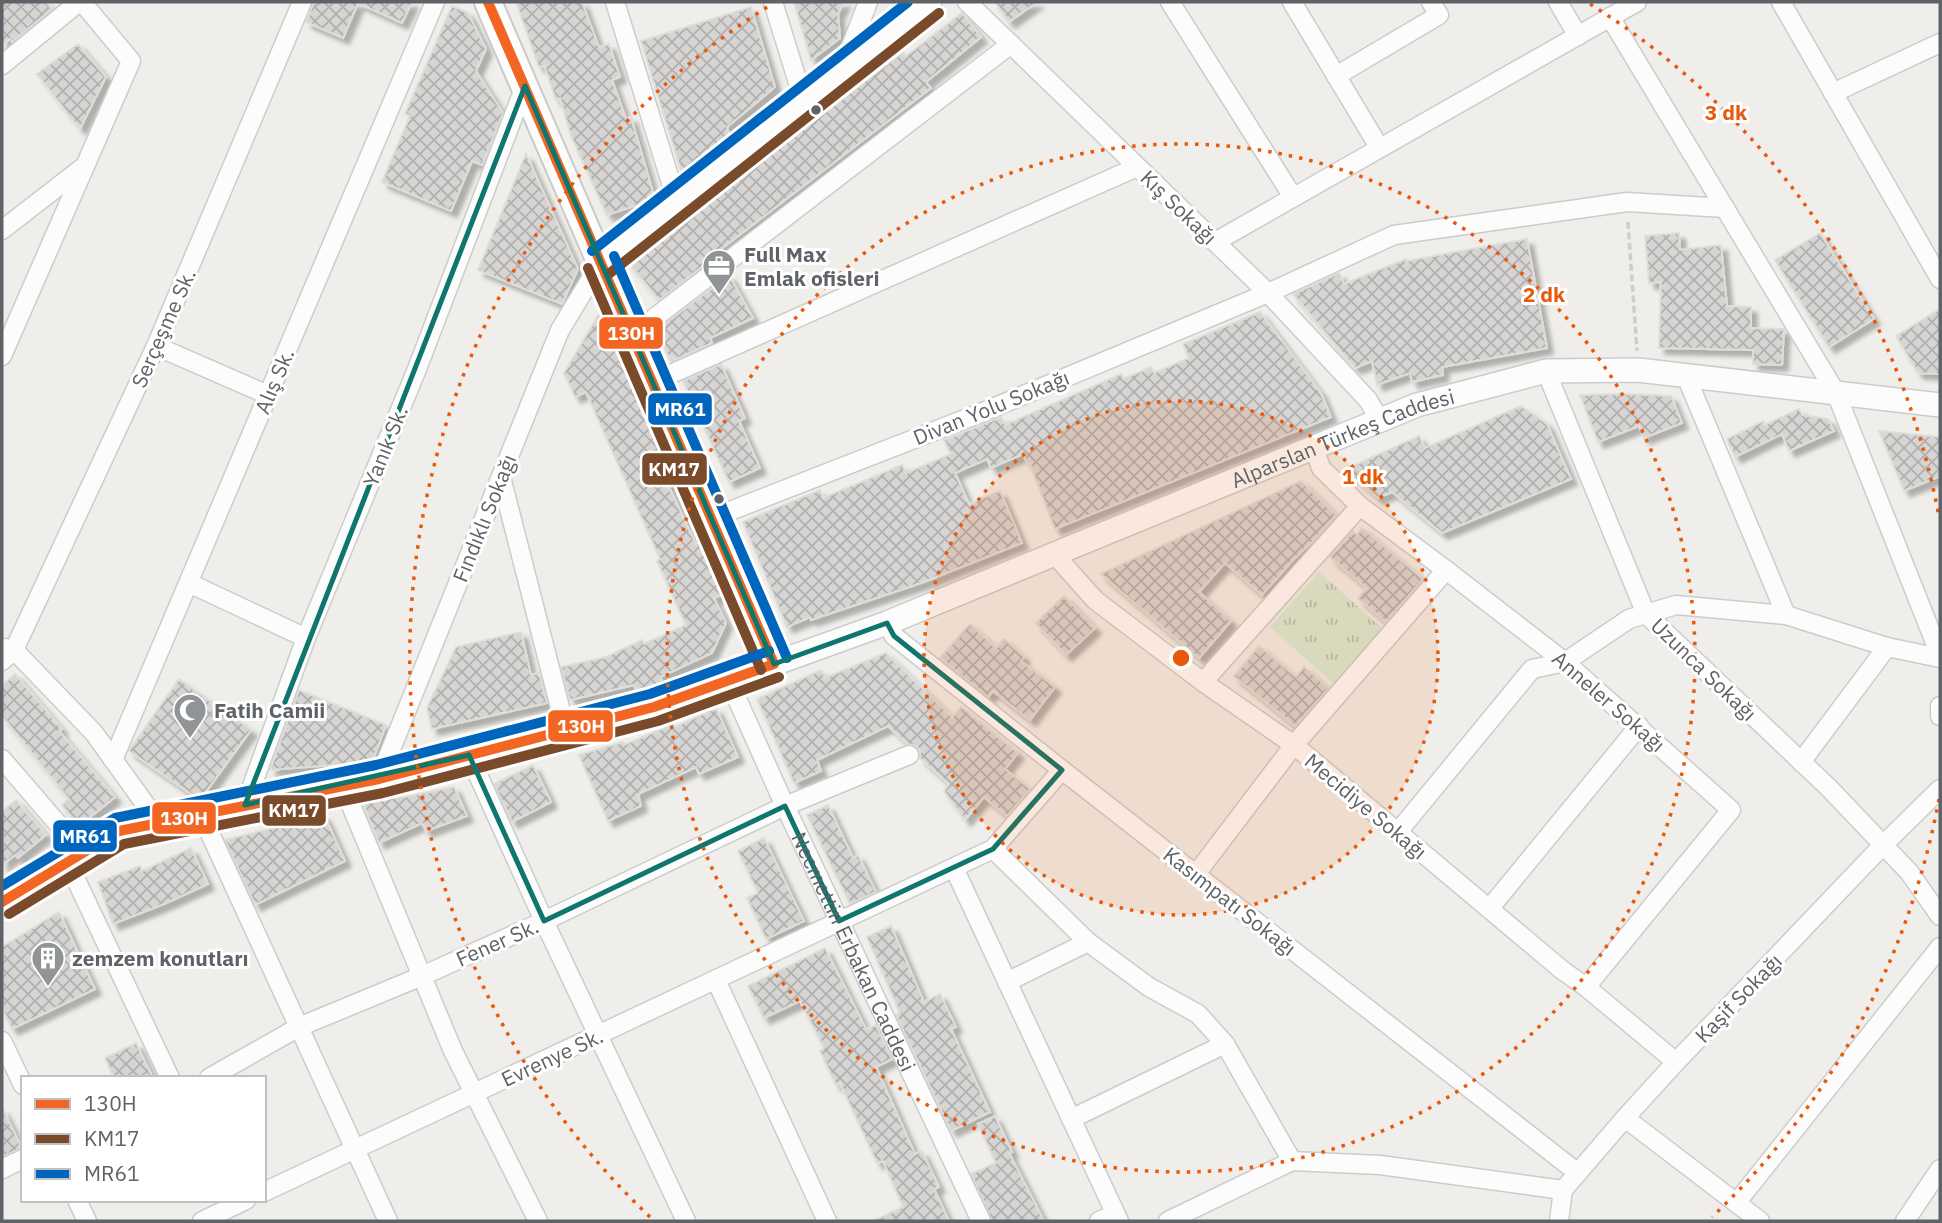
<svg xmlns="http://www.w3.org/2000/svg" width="1942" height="1223" font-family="'IBM Plex Sans',sans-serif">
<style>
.park{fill:url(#park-tufts)}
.building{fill:url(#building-cross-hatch);stroke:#deddd9;stroke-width:2;filter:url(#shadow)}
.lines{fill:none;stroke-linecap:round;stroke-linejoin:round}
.minor-casing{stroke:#cbcccc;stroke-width:21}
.tertiary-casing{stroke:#cbcccc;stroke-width:26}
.secondary-casing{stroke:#cacacb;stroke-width:30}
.path{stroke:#cacfcc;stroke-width:3.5;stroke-dasharray:7 3.5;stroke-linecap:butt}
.minor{stroke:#fdfcfc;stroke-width:18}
.tertiary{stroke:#fdfcfc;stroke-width:23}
.secondary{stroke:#fdfcfc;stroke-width:26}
.bus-1-casing{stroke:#fff;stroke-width:16}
.bus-2-casing{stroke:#fff;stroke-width:16}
.bus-3-casing{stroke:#fff;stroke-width:16}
.bus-1{stroke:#f26522;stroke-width:10}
.bus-2{stroke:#7a4b2a;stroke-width:10}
.bus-3{stroke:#0065bd;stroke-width:10}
.marked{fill:none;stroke:#0f766e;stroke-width:5;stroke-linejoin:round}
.ring{fill:none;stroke:#e8590c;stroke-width:3.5;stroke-dasharray:3.5 7}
.bus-dot{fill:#5f6368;stroke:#fff;stroke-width:2.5}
.labels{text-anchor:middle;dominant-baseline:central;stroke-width:6;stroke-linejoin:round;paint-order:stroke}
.street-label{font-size:21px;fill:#5f6368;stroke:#fff}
.poi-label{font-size:21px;font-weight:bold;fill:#5f6368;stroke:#fff;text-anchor:start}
.centre{fill:#e8590c;stroke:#fff;stroke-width:3.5}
.ring-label{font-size:21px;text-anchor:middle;font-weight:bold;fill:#e8590c;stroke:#fff;stroke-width:6;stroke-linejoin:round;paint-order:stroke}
.line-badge{stroke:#fff;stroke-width:2.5}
.badge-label{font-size:19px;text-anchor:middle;font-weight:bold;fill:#fff}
</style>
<defs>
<pattern id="park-tufts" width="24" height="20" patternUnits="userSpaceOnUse" patternTransform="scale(1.75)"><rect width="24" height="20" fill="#d8ebd6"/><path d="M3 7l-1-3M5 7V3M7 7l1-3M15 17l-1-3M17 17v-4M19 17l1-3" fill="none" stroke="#b2c2b1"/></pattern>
<pattern id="building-cross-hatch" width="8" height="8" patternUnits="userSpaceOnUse" patternTransform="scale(1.75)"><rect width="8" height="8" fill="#d6d5d3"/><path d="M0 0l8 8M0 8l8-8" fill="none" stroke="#b1b0af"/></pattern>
<filter id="shadow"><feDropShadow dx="6" dy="6" stdDeviation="2" flood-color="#0004"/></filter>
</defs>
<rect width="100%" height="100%" fill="#efeeea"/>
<path class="park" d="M1319 572 1384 630 1335 685 1270 627Z"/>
<path class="building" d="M2 2H46L52 9 12 42 10 39 2 45Z
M314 2H412L402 23 358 3 343 38 306 22Z
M516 2H582L599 47 609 44 620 77 612 80 626 119 631 117 655 199 607 215 571 136 560 98 556 100 544 65 539 67Z
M794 2H844L838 14 840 38 811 60Z
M995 2H1037L1009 22Z
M452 6 468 13 486 49 476 71 503 113 482 165 472 161 451 211 382 182 410 116 405 114Z
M751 7 775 87 727 127 730 137 683 177 641 41Z
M962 13 981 37 926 82 931 88 716 253 717 255 659 300 629 263 903 52 906 56Z
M78 44 106 77 80 129 37 74Z
M526 154 578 269 562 304 478 270Z
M1679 233 1680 250 1721 245 1727 306 1751 307V328L1784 329 1782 365 1753 364V350L1659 348 1661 282 1649 283 1645 236Z
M1820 233 1874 319 1829 347 1775 260Z
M1527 239 1547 348 1442 367 1443 375 1412 382 1410 373 1377 385 1372 361 1355 368 1293 294 1339 273 1344 284 1406 259V261Z
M729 275 753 318 710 338 712 343 674 360 673 356 669 358 657 330Z
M1940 309V374L1918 373 1896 336Z
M600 312 675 480 667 483 696 544 703 541 726 593 714 598 726 623 712 653 660 677 663 683 639 695 634 685 570 700 561 667 606 657 642 640 644 644 686 625 657 561 660 559 586 392 575 397 564 373Z
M1260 312 1321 393 1331 417 1055 529 1030 464 1028 465 1023 454 991 468 987 459 955 473 969 504 1000 491 1022 543 924 582 811 620 810 617 787 627 743 522 820 490 823 498 902 465 906 473 951 454 944 440 1001 417 1005 425 1121 374 1123 379 1151 367 1154 373 1189 358 1183 344Z
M721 364 745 418 739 421 760 468 729 482 683 381Z
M1626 394 1671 396 1682 423 1644 438 1639 426 1598 442 1580 395Z
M1521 406 1547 424 1571 479 1442 533 1392 492 1378 498 1346 469 1419 436 1425 448Z
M1799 409 1802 415 1828 419 1834 431 1789 451 1782 434 1735 457 1727 439 1763 421 1765 425Z
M1879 431 1940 437V476L1904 491Z
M1301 481 1336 515 1312 542 1293 560 1262 595 1225 563 1199 592 1231 621 1199 658 1101 574Z
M1362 528 1423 579 1386 622 1358 598 1367 588 1330 557 1353 531 1357 535Z
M1064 596 1095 628 1066 655 1036 623Z
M970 624 996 648 1004 639 1024 657 1021 661 1055 687 1030 720 993 691 988 697 940 658Z
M521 632 531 675 539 673 547 703 432 729 427 708 456 647Z
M1259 646 1296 677 1304 667 1329 688 1295 726 1234 676Z
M886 653 952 717 961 707 1018 753 1005 769 1030 789 1007 816 984 797 965 820 944 791 949 784 920 758V751L916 746 908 744 888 726 817 760 821 771 794 783 757 699 821 670 825 678Z
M15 674 62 729 59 731 115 797 79 826 62 805 69 799 2 716V685Z
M179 679 251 730 200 800 129 751Z
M299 690 386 725 372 762 270 770Z
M716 708 738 757 699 774 696 767 638 794 641 806 608 821 579 755 623 742 624 745 673 724 675 727Z
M533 765 551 802 512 822 494 784Z
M454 787 467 816 426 831 422 823 379 843 361 799 402 792 404 797Z
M16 800 46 835 18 858 15 855 2 865V812Z
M828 805 853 858 858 855 876 892 850 904 807 815Z
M324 815 345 861 255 905 225 840Z
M764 838 804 921 766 939 747 898 758 893 738 851Z
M191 848 208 884 164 904 113 924 98 882 140 866 142 871Z
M59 912 95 989 12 1029 2 1008V947Z
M891 926 924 1002 940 994 956 1027 951 1029 990 1112 951 1131 896 1015 900 1013 867 937Z
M825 948 866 1029 876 1025 892 1059 876 1067 915 1154 922 1151 939 1187 934 1189 949 1221H873L903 1207 883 1161 877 1163 840 1083 836 1085 820 1051 824 1048 800 1001 764 1018 748 986Z
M136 1043 153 1078H114L105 1058Z
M2 1108 22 1148 2 1157Z
M995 1116 1012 1152 1009 1153 1044 1221H992L971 1174 996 1163 978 1124Z"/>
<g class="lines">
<defs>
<g id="minor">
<path d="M615 2 677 202"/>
<path d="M773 2 804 102"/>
<path d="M967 2 1268 293 1368 400 1381 422"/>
<path d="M1170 2 1293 197"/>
<path d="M1292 2 1379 147"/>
<path d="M1558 2 1578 36"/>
<path d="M1781 2 1940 279"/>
<path d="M1610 17 1836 393 1940 655"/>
<path d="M2 65 79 2"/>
<path d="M842 70 868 2"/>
<path d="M1336 76 1439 15 1431 2"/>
<path d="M1833 93 1940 43"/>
<path d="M2 230 82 168"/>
<path d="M1215 242 1637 2"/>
<path d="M632 335 1011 44"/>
<path d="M156 346 268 395"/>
<path d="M2 356 131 61 82 2"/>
<path d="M1546 371 1646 614 1829 788 1909 872 1940 916"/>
<path d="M1686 376 1786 615"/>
<path d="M653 382 1137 167"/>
<path d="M1314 448 1321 468 1360 506 1446 570 1565 662 1731 810 1586 987"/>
<path d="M501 477 566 731"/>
<path d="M712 518 983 412 1268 293 1394 235 1627 202 1725 208"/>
<path d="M1055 555 1095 600 1203 682 1294 745 1562 970 1586 987 1676 1062"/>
<path d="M189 583 306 638"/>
<path d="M887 623 894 636 1062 770 1578 1173"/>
<path d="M5 648 14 650 94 733 158 822"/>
<path d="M2 661 14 650 156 346 302 2"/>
<path id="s1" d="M729 681 785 806 981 1221"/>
<path d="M1203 682 1360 506"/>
<path d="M1940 706V716"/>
<path d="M469 755 544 921 686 1221"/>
<path d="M2 759 83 853"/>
<path d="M113 760 435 2"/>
<path d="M1801 762 1887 647"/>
<path d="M379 779 560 330 601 262"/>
<path d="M343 786 453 1051 538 1221"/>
<path d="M245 805 306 638 417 369 525 86"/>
<path d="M201 814 388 1221"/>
<path d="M1397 833 1532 669 1565 662 1629 619 1676 605 1786 615 1887 647 1940 658"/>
<path d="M993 849 1088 942 1149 987 1198 1014 1225 1044 1292 1161"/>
<path d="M68 863 170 1078"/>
<path d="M954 868 1119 1221"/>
<path d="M1196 874 1294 745 1446 570"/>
<path d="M1489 909 1639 726"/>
<path d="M716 980 827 1221"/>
<path d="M1007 982 1088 942"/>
<path d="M2 1041 23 1085"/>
<path d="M209 1078 299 1027 422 976 544 921 785 806 909 755"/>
<path d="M1625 1118 1760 1221"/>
<path d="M1071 1119 1225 1044"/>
<path d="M2 1169 23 1159"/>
<path d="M264 1192 993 849 1062 770"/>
<path d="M77 1200 87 1221"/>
<path d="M1737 1202 1940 947"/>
<path d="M202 1221 246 1200"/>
<path d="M1099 1221 1115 1214"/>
<path d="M1168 1221 1292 1161 1380 1165 1563 1190"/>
<path d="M1559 1221 1563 1190 1625 1118 1676 1062 1883 845 1940 789"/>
<path d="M1905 1221 1940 1169"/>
</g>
<g id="tertiary">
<path d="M601 262 930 2"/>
<path id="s2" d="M2 902 119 831 379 779 654 707 887 623 1417 405 1546 371 1638 370 1940 405"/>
</g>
<path id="secondary" d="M488 2 774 664"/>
</defs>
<use href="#minor" class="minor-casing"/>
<use href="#tertiary" class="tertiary-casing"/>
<use href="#secondary" class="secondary-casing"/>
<path class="path" d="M1628 222 1637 351"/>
<use href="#minor" class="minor"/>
<use href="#tertiary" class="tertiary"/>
<use href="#secondary" class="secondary"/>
<defs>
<path id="bus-1" d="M488 2 774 664
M2 902 119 831 379 779 654 707 774 664"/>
<path id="bus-2" d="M588 268 761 670
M610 273 939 13
M9 914 124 844 383 793 658 721 779 677"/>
<path id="bus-3" d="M592 251 908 2
M614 256 787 658
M2 886 115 818 376 765 650 694 769 651"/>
</defs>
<use href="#bus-1" class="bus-1-casing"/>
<use href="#bus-2" class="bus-2-casing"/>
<use href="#bus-3" class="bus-3-casing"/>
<use href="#bus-1" class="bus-1"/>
<use href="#bus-2" class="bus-2"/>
<use href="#bus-3" class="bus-3"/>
</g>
<path class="marked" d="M525 86 774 664 887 623 894 636 1062 770 993 849 839 921 785 806 544 921 469 755 245 805Z"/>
<circle cx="1181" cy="658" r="257" fill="#e8590c" fill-opacity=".12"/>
<g class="ring">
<circle cx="1181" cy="658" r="257"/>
<circle cx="1181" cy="658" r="514"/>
<path d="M1939 799A771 771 0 0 1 1712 1217M650 1217A771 771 0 0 1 772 4M1590 4A771 771 0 0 1 1939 517"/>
</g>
<defs>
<symbol id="office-pin" viewBox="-11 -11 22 30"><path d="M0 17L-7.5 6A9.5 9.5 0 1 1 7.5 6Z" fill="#919496" stroke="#fff"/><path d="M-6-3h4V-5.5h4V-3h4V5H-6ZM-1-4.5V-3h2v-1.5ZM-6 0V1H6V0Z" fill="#fff"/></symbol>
<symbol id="mosque-pin" viewBox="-11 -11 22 30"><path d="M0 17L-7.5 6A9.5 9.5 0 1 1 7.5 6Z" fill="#919496" stroke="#fff"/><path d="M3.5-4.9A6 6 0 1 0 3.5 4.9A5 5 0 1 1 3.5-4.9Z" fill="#fff"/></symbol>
<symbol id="building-pin" viewBox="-11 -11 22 30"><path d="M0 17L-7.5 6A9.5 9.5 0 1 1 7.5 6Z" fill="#919496" stroke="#fff"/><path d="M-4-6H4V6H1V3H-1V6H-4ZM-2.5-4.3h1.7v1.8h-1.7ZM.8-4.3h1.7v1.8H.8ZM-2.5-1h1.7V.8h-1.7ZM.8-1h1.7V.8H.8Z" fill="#fff"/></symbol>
</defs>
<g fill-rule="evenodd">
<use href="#office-pin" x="700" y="247" width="38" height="52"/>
<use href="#mosque-pin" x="171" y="691" width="38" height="52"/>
<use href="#building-pin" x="29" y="939" width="38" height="52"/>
</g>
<g class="bus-dot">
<circle cx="816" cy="110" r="6"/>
<circle cx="719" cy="499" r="6"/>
</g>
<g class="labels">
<g class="street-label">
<text transform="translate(1179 207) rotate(44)">Kış Sokağı</text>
<text transform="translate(163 328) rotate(-66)">Serçeşme Sk.</text>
<text transform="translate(274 381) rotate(-67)">Alış Sk.</text>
<text transform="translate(991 407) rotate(-22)">Divan Yolu Sokağı</text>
<text stroke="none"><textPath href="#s2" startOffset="1426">Alparslan Türkeş Caddesi</textPath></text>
<text transform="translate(385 446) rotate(-68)">Yanık Sk.</text>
<text transform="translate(484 518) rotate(-68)">Fındıklı Sokağı</text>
<text transform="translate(1704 669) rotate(44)">Uzunca Sokağı</text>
<text transform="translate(1609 701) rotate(41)">Anneler Sokağı</text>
<text transform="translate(1366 806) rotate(40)">Mecidiye Sokağı</text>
<text transform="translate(1230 901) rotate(38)">Kasımpatı Sokağı</text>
<text transform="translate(497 942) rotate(-24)">Fener Sk.</text>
<text stroke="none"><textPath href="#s1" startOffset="298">Necmettin Erbakan Caddesi</textPath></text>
<text transform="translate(1738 998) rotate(-46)">Kaşif Sokağı</text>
<text transform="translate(552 1057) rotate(-25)">Evrenye Sk.</text>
</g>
<g class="poi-label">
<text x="744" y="254">Full Max<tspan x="744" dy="24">Emlak ofisleri</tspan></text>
<text x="214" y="710">Fatih Camii</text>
<text x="72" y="958">zemzem konutları</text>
</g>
</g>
<circle cx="1181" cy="658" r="10" class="centre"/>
<g class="ring-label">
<text x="1726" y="120">3 dk</text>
<text x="1544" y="302">2 dk</text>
<text x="1363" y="484">1 dk</text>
</g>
<g class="line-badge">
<rect x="598" y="316" width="66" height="34" rx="7" fill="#f26522"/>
<rect x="647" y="392" width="66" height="34" rx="7" fill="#0065bd"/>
<rect x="641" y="452" width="67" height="34" rx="7" fill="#7a4b2a"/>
<rect x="547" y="709" width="67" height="34" rx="7" fill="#f26522"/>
<rect x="261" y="794" width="66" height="33" rx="7" fill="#7a4b2a"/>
<rect x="151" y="801" width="66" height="34" rx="7" fill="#f26522"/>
<rect x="52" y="819" width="66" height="34" rx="7" fill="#0065bd"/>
</g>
<g class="badge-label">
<text x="631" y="340">130H</text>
<text x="680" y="416">MR61</text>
<text x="674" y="476">KM17</text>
<text x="581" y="733">130H</text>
<text x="294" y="817">KM17</text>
<text x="184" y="825">130H</text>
<text x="85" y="843">MR61</text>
</g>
<rect width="1942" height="1223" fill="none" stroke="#5f6368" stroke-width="7"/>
<rect x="21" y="1076" width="245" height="126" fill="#ffffff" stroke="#bfc1c3" stroke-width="2"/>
<rect x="35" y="1099" width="35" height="10" fill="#f26522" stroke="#bfc1c3" stroke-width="2"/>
<text x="84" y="1111" font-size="21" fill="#5f6368">130H</text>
<rect x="35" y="1134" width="35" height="10" fill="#7a4b2a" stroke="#bfc1c3" stroke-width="2"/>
<text x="84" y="1146" font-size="21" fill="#5f6368">KM17</text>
<rect x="35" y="1169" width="35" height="10" fill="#0065bd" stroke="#bfc1c3" stroke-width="2"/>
<text x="84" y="1181" font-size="21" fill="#5f6368">MR61</text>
</svg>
